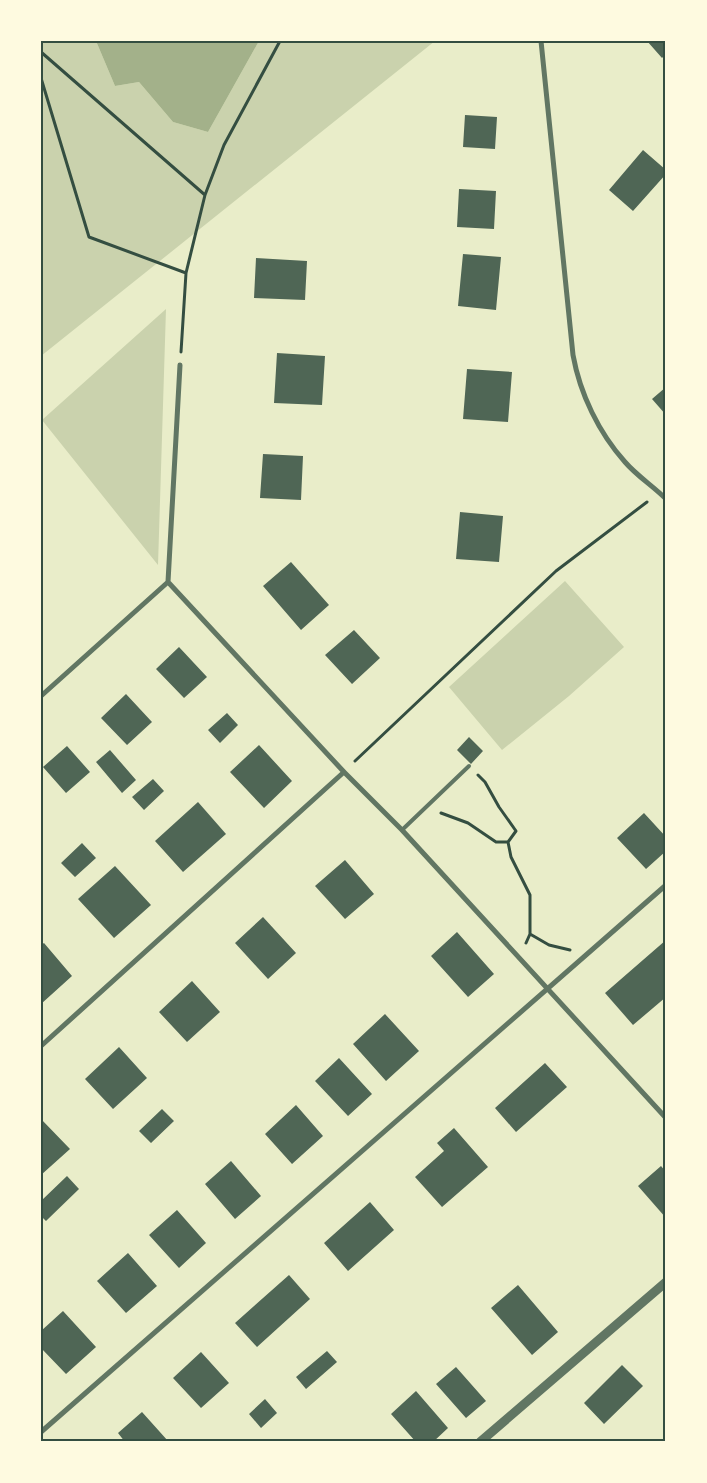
<svg xmlns="http://www.w3.org/2000/svg" width="707" height="1483" font-family="Merriweather,serif">
<style>
.green{fill:#cad2ad}
.water{fill:#a3b18a}
.building{fill:#4f6655}
.lines{fill:none;stroke-linecap:round;stroke-linejoin:round}
.path{stroke:#344e41;stroke-width:3}
.service{stroke:#617663;stroke-width:4}
.minor{stroke:#617663;stroke-width:5}
.tertiary{stroke:#617663;stroke-width:9}
.neatline{fill:none;stroke:#344e41;stroke-width:2}
</style>
<rect width="100%" height="100%" fill="#e9edc9"/>
<path class="green" d="M41 41H96L115 86 139 82 173 122 208 132 259 41H435L41 356Z
M166 309 158 565 42 420Z
M565 581 624 647 569 696 502 750 449 687Z"/>
<path class="water" d="M96 41H259L208 132 173 122 139 82 115 86Z"/>
<path class="building" d="M647 41H666V54L662 58Z
M465 115 497 117 495 149 463 147Z
M643 150 666 170V174L633 211 609 190Z
M459 189 496 191 494 229 457 227Z
M463 254 501 257 496 310 458 306Z
M256 258 307 261 305 300 254 298Z
M277 353 325 356 322 405 274 403Z
M467 369 512 372 508 422 463 419Z
M666 387V415L652 399Z
M263 454 303 456 301 500 260 498Z
M460 512 503 516 499 562 456 559Z
M291 562 329 605 301 630 263 586Z
M354 630 380 658 352 684 325 655Z
M179 647 207 677 184 698 156 669Z
M126 694 152 722 127 745 101 718Z
M227 713 238 725 220 743 208 730Z
M469 737 483 751 471 764 457 750Z
M259 745 292 781 264 808 230 772Z
M67 746 90 772 66 793 43 767Z
M110 750 136 780 122 793 96 762Z
M153 779 164 791 144 810 132 797Z
M198 802 226 834 183 872 155 841Z
M644 813 666 837V851L646 869 617 838Z
M82 843 96 858 75 877 61 863Z
M345 860 374 894 345 919 315 886Z
M115 866 151 905 114 938 78 899Z
M263 917 296 953 268 979 235 943Z
M457 932 494 974 468 997 431 956Z
M666 940V997L633 1025 605 993Z
M44 943 72 976 41 1004V945Z
M192 981 220 1012 187 1042 159 1012Z
M385 1014 419 1051 386 1081 353 1044Z
M119 1047 147 1078 113 1109 85 1079Z
M339 1058 372 1094 348 1116 315 1081Z
M545 1063 567 1087 516 1132 495 1108Z
M296 1105 323 1136 292 1164 265 1134Z
M162 1109 174 1121 151 1143 139 1131Z
M41 1119 70 1149 41 1175Z
M454 1128 488 1167 442 1207 415 1177 444 1151 437 1143Z
M231 1161 261 1196 235 1219 205 1184Z
M661 1166 666 1172V1218L638 1186Z
M67 1176 79 1189 46 1221 41 1216V1201Z
M370 1202 394 1230 348 1271 324 1243Z
M177 1210 206 1243 179 1268 149 1235Z
M128 1253 157 1286 126 1313 97 1281Z
M289 1275 310 1299 257 1347 235 1323Z
M518 1285 558 1332 532 1355 491 1308Z
M63 1311 96 1347 66 1374 41 1348V1331Z
M327 1351 337 1362 306 1389 296 1377Z
M201 1352 229 1383 201 1408 173 1378Z
M622 1365 643 1386 604 1424 584 1403Z
M456 1367 486 1401 466 1418 436 1384Z
M416 1391 448 1428 433 1442H416L391 1414Z
M265 1399 277 1413 261 1428 249 1414Z
M142 1412 168 1441 167 1442H125L118 1433Z"/>
<g class="lines">
<path class="path" d="M41 52 205 195
M41 78 89 237 186 273
M181 352 186 273 205 195 224 145 280 41
M355 761 556 571 647 502
M478 775 485 782 499 807 516 831 508 842
M441 813 468 823 496 842H508
M508 842 511 857 530 895V934L526 943
M530 934 549 945 570 950"/>
<path class="service" d="M402 830 469 766"/>
<path class="minor" d="M541 41 573 355C580 394 599 433 625 462 637 476 653 486 666 499
M168 582 344 772 402 830 666 1118
M41 696 168 582 180 365
M41 1046 344 772
M41 1432 666 885"/>
<path class="tertiary" d="M480 1442 666 1282"/>
</g>
<rect width="707" height="1483" fill="none" stroke="#fefae0" stroke-width="85"/>
<rect x="42" y="42" width="622" height="1398" class="neatline"/>
</svg>
